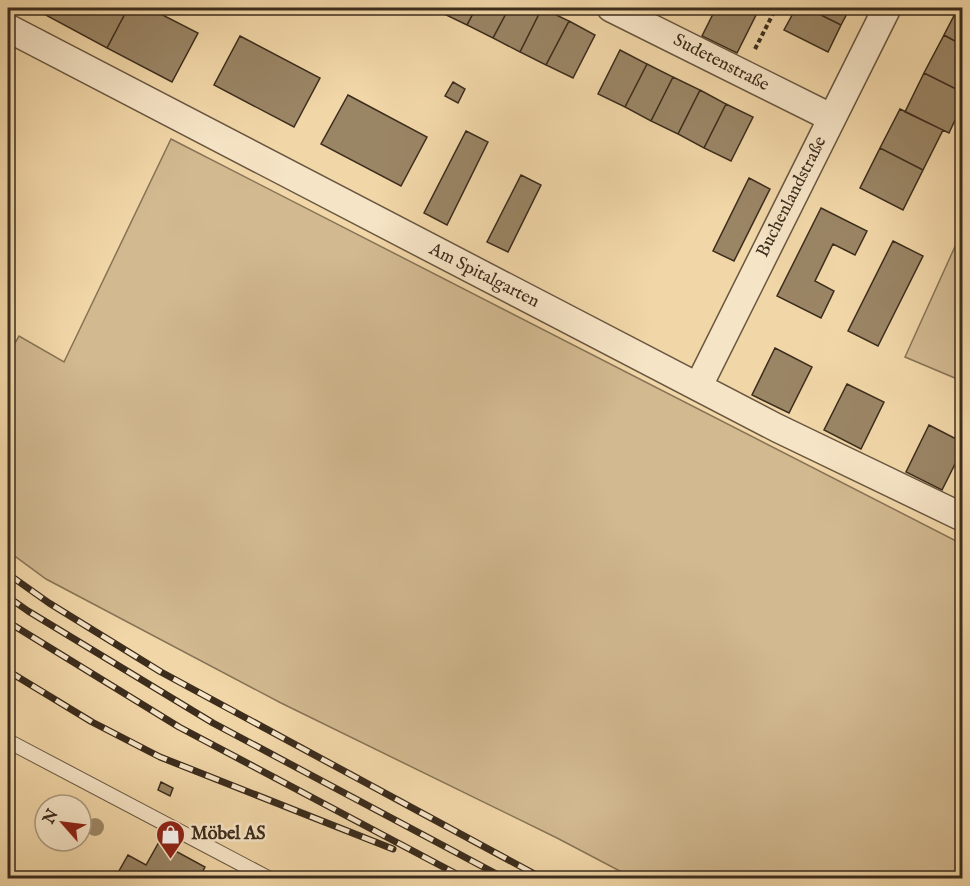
<svg xmlns="http://www.w3.org/2000/svg" width="970" height="886" font-family="'IM FELL English',serif">
<style>
.green{fill:#d2b990;stroke:#877356;stroke-width:1.5}
.building{fill:#9a8565;stroke:#3c2d1d;stroke-width:1.5}
.lines{fill:none;stroke-linecap:round;stroke-linejoin:round}
.lane-casing{stroke:#695740;stroke-width:16}
.street-casing{stroke:#695740;stroke-width:30}
.path{stroke:#3c2d1d;stroke-width:4;stroke-dasharray:4.5 3;stroke-linecap:butt}
.lane{stroke:#f6e4c6;stroke-width:14}
.street{stroke:#f6e4c6;stroke-width:27}
.rail-casing{stroke:#3c2d1d;stroke-width:7}
.rail{stroke:#f6e4c6;stroke-width:4.5;stroke-dasharray:14;stroke-linecap:butt}
.tree{fill:#9e8868}
.labels{text-anchor:middle;dominant-baseline:central;stroke-width:5;stroke-linejoin:round;paint-order:stroke}
.street-label{font-size:18px;fill:#3c2d1d;stroke:#f6e4c6}
.poi-label{font-size:18px;font-weight:bold;fill:#3c2d1d;stroke:#f6e4c6;text-anchor:start}
</style>
<rect width="100%" height="100%" fill="#f1d6a7"/>
<filter id="stains"><feTurbulence type="fractalNoise" baseFrequency=".00333" numOctaves="4"/><feColorMatrix values="0 0 0 0 .2 0 0 0 0 .09 0 0 0 0 .02 0 0 0 .5 -.17"/></filter>
<radialGradient id="worn" r=".72"><stop offset=".6" stop-color="#630" stop-opacity="0"/><stop offset="1" stop-color="#630" stop-opacity=".3"/></radialGradient>
<path class="green" d="M171 139 962 544V878H633L557 838 281 703 46 579 8 551V355L19 336 64 362Z
M962 231V381L905 357Z"/>
<path class="building" d="M45 8H128L107 48 42 13Z
M128 8H149L198 33 172 82 107 48Z
M443 8H476L467 25 440 12Z
M476 8H509L493 38 467 25Z
M509 8H542L520 52 493 38Z
M542 8 569 21 546 65 520 52Z
M716 8H740L756 15 737 53 702 36Z
M796 8H807L841 25 828 52 784 30Z
M807 8H850L841 25Z
M958 8H962V45L944 35Z
M569 21 595 35 573 78 546 65Z
M944 35 962 45V92L924 73Z
M240 36 320 78 294 127 214 85Z
M620 50 647 64 625 107 598 94Z
M647 64 673 77 651 121 625 107Z
M924 73 962 92V105L949 133 905 112Z
M673 77 700 90 678 134 651 121Z
M453 82 465 89 458 103 445 96Z
M700 90 726 104 704 148 678 134Z
M348 95 427 137 401 186 321 144Z
M726 104 753 117 731 161 704 148Z
M900 109 943 130 923 170 880 148Z
M466 131 488 142 447 225 424 213Z
M880 148 923 170 903 210 860 188Z
M521 175 541 185 508 252 487 242Z
M749 178 770 189 734 261 713 251Z
M821 208 867 231 855 255 833 244 815 281 834 291 821 318 777 296Z
M893 241 923 256 878 346 848 331Z
M775 348 812 367 789 413 752 395Z
M847 384 884 402 861 449 824 430Z
M929 425 962 442V450L942 490 906 472Z
M161 782 173 788 170 796 158 790Z
M159 842 205 867 199 878H115L128 855 146 865Z"/>
<g class="lines">
<defs>
<path id="lane" d="M8 741 268 878"/>
<path id="street" d="M611 8 832 118
M8 28 777 428 962 517
M698 387 887 8"/>
</defs>
<use href="#lane" class="lane-casing"/>
<use href="#street" class="street-casing"/>
<path class="path" d="M755 49 776 8"/>
<use href="#lane" class="lane"/>
<use href="#street" class="street"/>
<defs>
<path id="rail" d="M8 574 49 603 161 672 542 878
M8 597 28 611 213 723 504 878
M8 622 179 727 464 878
M8 671 92 722 160 757 393 849"/>
</defs>
<use href="#rail" class="rail-casing"/>
<use href="#rail" class="rail"/>
</g>
<circle class="tree" cx="95" cy="827" r="9"/>
<defs>
<symbol id="shop-pin" viewBox="-11 -11 22 30"><path d="M0 17L-7.5 6A9.5 9.5 0 1 1 7.5 6Z" fill="#8f2418" stroke="#f6e4c6"/><path d="M-5-2.5h2.3a2.7 3.5 0 0 1 5.4 0H5L5.5 6h-11ZM-1.5-2.5h3a1.5 2.3 0 0 0-3 0Z" fill="#fff"/></symbol>
</defs>
<g fill-rule="evenodd">
<use href="#shop-pin" x="154" y="818" width="33" height="45"/>
</g>
<g class="labels">
<g class="street-label">
<text transform="translate(721 63) rotate(27)">Sudetenstraße</text>
<text transform="translate(792 197) rotate(-63)">Buchenlandstraße</text>
<text transform="translate(484 276) rotate(27)">Am Spitalgarten</text>
</g>
<g class="poi-label">
<text x="191" y="834">Möbel AS</text>
</g>
</g>
<rect width="970" height="886" fill="none" stroke="#f1d6a7" stroke-width="30"/>
<rect x="9" y="9" width="952" height="868" fill="none" stroke="#3c2d1d" stroke-width="3"/>
<rect x="15" y="15" width="940" height="856" fill="none" stroke="#3c2d1d" stroke-width="1.5"/>
<g transform="translate(63 823) rotate(298)"><circle r="28" fill="#f6e4c6" stroke="#ac9b82" stroke-width="1.5"/>
<path d="M0-4.5L10 22L0 15L-10 22Z" fill="#8f2418"/>
<text y="-9" font-size="16" font-weight="bold" text-anchor="middle" fill="#3c2d1d">N</text>
</g>
<rect width="100%" height="100%" filter="url(#stains)"/>
<rect width="100%" height="100%" fill="url(#worn)"/>
</svg>
